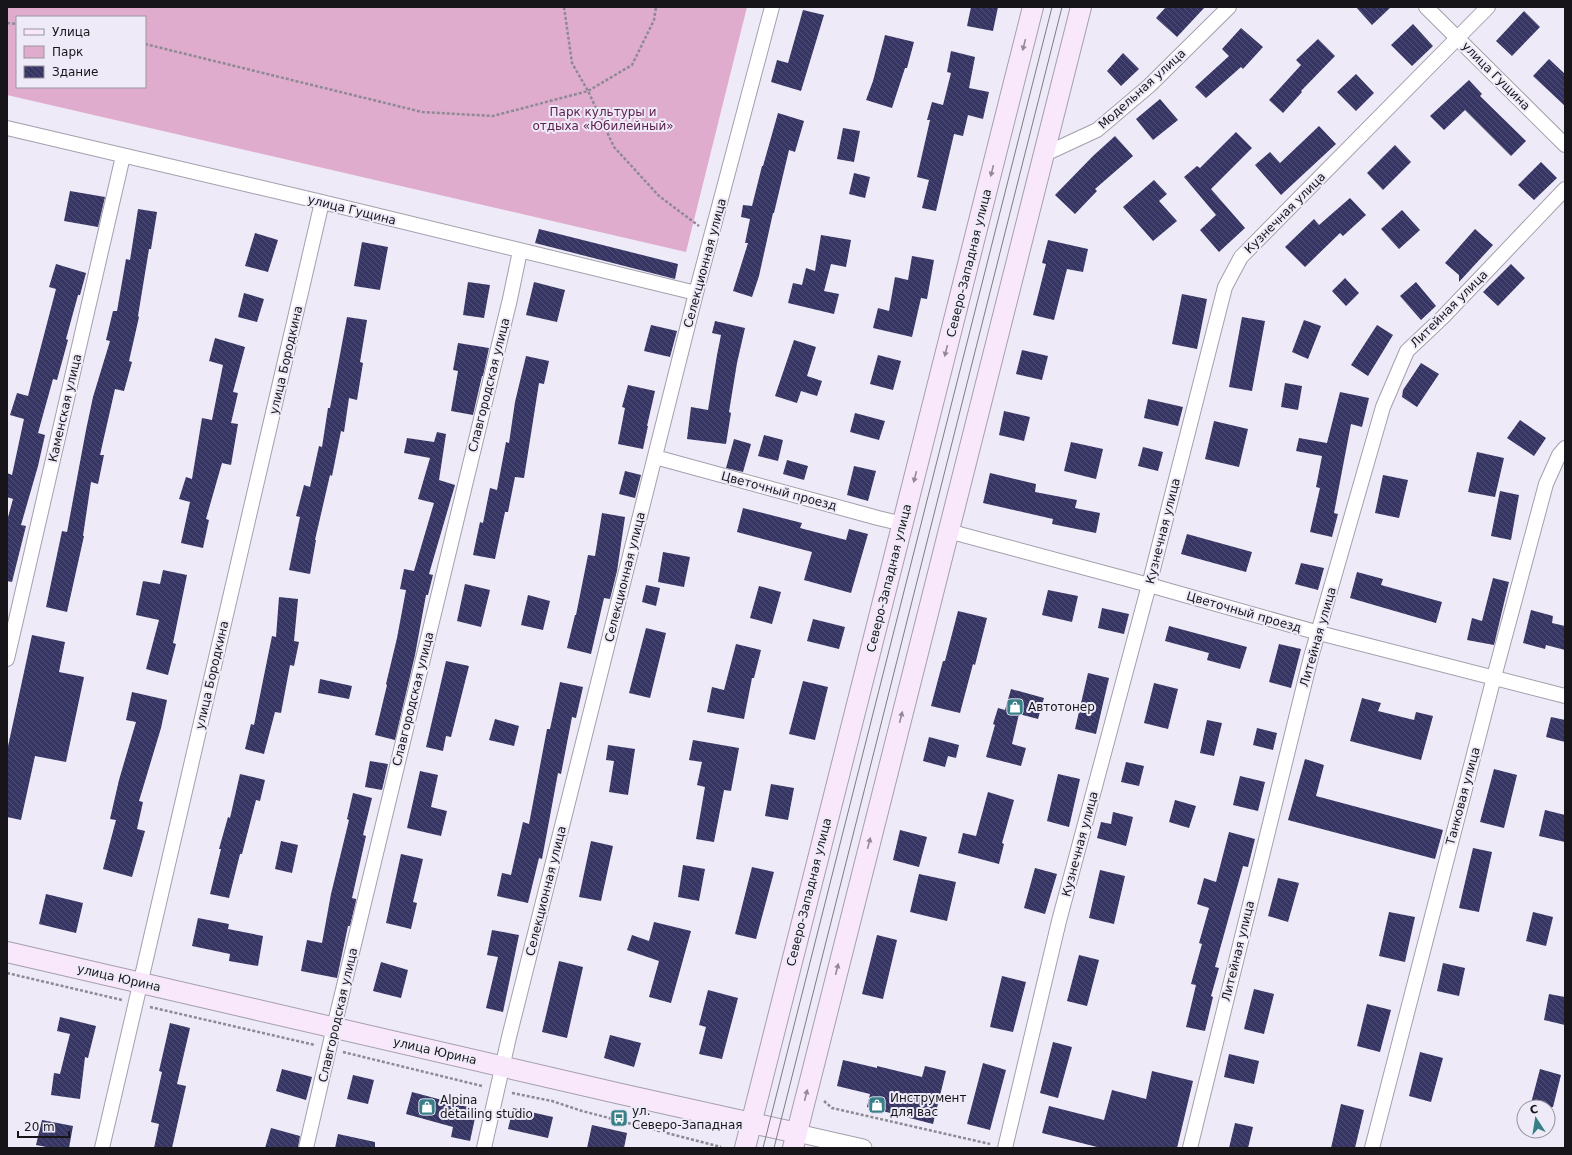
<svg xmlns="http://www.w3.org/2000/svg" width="1572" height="1155" font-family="'DejaVu Sans',sans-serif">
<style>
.green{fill:#e0acce;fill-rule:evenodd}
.building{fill:url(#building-back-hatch)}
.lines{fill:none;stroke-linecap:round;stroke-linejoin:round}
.minor-casing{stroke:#a49fac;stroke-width:16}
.tertiary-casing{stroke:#a49fac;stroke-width:19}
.secondary-casing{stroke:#a49fac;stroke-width:22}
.path{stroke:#8d8a94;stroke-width:2.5;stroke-dasharray:3 2;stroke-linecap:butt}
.minor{stroke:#fff;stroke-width:14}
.tertiary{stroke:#fff;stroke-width:17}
.secondary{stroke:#f9e8fc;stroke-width:20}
.tram{stroke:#7f7c85;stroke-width:1}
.oneway{fill:#938996}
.labels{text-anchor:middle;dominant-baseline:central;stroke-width:4;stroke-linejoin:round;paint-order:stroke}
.street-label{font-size:12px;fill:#17151a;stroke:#eeeaf8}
.park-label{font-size:12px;fill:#5c1e4c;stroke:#eeeaf8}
.poi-label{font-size:12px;fill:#17151a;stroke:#eeeaf8;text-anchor:start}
</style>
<defs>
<pattern id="building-back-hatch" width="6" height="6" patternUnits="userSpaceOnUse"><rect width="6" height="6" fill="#363563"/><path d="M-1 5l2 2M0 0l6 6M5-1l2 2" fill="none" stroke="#504f74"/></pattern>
</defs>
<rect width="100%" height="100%" fill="#eeeaf8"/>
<path class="green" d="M7 7H747L686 252 7 95ZM17 17H145V87H17Z"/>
<path class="building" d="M971 7H998L993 31 967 26Z
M1166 7H1205L1177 37 1156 18Z
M1356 7H1391L1372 25Z
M803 10 824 15 801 91 771 82 777 60 788 63Z
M1524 11 1540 27 1512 56 1496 41Z
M1413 24 1433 46 1412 66 1391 45Z
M1241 28 1263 47 1243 69 1241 67 1206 98 1195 87 1229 56 1222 49Z
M885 35 914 42 907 68H905L892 108 866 100 873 81Z
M1318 39 1335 56 1301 91 1302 92 1283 113 1269 100 1301 65 1296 60Z
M951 51 975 57 969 88 989 92 983 119 968 115 963 136 954 134 936 211 922 208 929 180 917 177 930 120H927L932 102 943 105 951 73 947 72Z
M1123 53 1139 69 1121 86 1107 71Z
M1549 59 1565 74V106L1533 76Z
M1356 74 1374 93 1356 111 1337 92Z
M1469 80 1482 94 1480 96 1526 141 1511 156 1465 110 1444 130 1430 116Z
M1160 99 1178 120 1153 140 1136 119Z
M778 113 804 121 795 152 789 150 774 213H773L759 276 752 297 733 291 748 243H745L750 219 741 217 743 205 752 206 762 166H763Z
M1319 126 1336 144 1281 195 1255 165 1270 152 1280 163Z
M843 128 860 131 854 162 837 159Z
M1236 132 1252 148 1211 189 1245 228 1219 252 1200 230 1216 215 1184 177 1197 166 1200 168Z
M1115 136 1133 156 1095 189 1097 191 1075 214 1055 195 1093 156Z
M1395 145 1411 162 1383 190 1367 173Z
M1541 162 1557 178 1534 200 1518 185Z
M854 173 870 177 865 198 849 194Z
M1154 180 1167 194 1159 201 1177 221 1153 241 1123 207Z
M70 191 105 197 98 227 64 221Z
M1350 198 1366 215 1343 236 1340 233 1305 267 1285 247 1314 219 1319 225Z
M138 209 157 212 151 249H149L138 316 139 317 129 361 132 362 124 391 115 389 100 455H104L98 484 91 482 83 536H84L67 612 46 607 62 531 67 532 86 430 93 397 110 341 106 340 113 311H117L126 259 130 260Z
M1402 210 1420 230 1399 249 1381 229Z
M539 229 678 264 675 279 535 243Z
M1475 229 1493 245 1459 282V275L1445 263Z
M255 233 278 240 268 272 245 266Z
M821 235 851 240 846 267 831 264 824 291 839 294 834 314 788 303 793 283 802 285 806 268 815 271Z
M1048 240 1088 249 1083 272 1067 269 1054 320 1033 315 1046 264 1042 263Z
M362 242 388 247 380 290 354 286Z
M912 256 934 260 927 299 921 298 912 337 873 328 878 308 889 311 895 277 908 280Z
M56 264 86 273 80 295H78L66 339 68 340 57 380 53 379 38 433 45 435 38 466 21 525 26 526 12 582 7 581V521L13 499 7 497V473L12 475 24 419 10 415 17 393 28 396 56 289 49 287Z
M1511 264 1525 278 1498 306 1483 292Z
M1345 278 1359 293 1346 306 1332 291Z
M468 282 490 285 484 318 463 315Z
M534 282 565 290 557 322 526 315Z
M1416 282 1436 306 1421 320 1400 296Z
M244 293 264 299 257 322 238 317Z
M1182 294 1207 299 1197 349 1172 344Z
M347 317 367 320 360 362 363 363 357 400 349 398 344 432 341 431 332 476 330 475 315 540H316L310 574 289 570 300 517 296 516 304 485 310 487 319 446 322 447 328 408H330Z
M1242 317 1265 321 1252 391 1229 387Z
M1304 320 1321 326 1308 359 1292 352Z
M715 321 745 328 737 363 729 412 731 413 726 444 687 439 691 407 708 410 717 355 721 335 712 333Z
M651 325 677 331 670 357 644 351Z
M1377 325 1393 335 1368 376 1351 365Z
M215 338 245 347 233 392 238 393 231 423 238 424 231 465 222 463 206 519 209 520 203 548 181 543 190 502 179 499 186 477 192 479 202 418 212 420 223 365 209 361Z
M794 340 816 347 807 376 822 381 817 396 801 391 797 403 775 396Z
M458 343 489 348 483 376H482L473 415 451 411 458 371 453 370Z
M1022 350 1048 356 1042 380 1016 374Z
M878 355 901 361 893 390 870 384Z
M526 356 549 361 544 384 539 383 524 478 515 477 508 512H505L495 559 473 555 480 522 483 523 490 488 497 490 506 442 509 443 515 402Z
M1421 363 1439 374 1417 407 1402 397 1403 390Z
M1285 383 1302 386 1298 410 1281 407Z
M628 385 655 391 647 426H648L643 449 618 444 625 408 622 407Z
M1340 392 1369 398 1362 427 1351 424 1334 513 1338 514 1332 537 1310 532 1320 488 1316 487 1322 456 1296 451 1299 438 1327 443Z
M1148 399 1183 407 1178 426 1144 418Z
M1004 411 1030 417 1024 441 999 435Z
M855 413 885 421 879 440 850 432Z
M1520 420 1546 438 1534 456 1507 438Z
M1214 421 1248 429 1239 467 1205 459Z
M437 432 446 434 439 480 455 485 429 574 433 575 428 595H426L415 655 395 740 375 735 387 685 386 684 397 638 406 590 400 589 404 569 414 571 434 503 418 499 430 458 404 453 407 438 434 442Z
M764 435 783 440 778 461 758 456Z
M734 439 751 444 743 472 726 468Z
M1071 442 1103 449 1096 479 1064 471Z
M1143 447 1163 452 1158 471 1138 466Z
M1477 452 1504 458 1495 497 1468 492Z
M787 460 808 466 804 480 783 474Z
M854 466 876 471 868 501 847 495Z
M625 471 641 475 635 498 619 494Z
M990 473 1036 484 1035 492 1077 500 1075 508 1100 513 1096 533 1052 524 1053 519 983 503Z
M1383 475 1408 480 1399 518 1375 513Z
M1500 491 1519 495 1511 540 1491 536Z
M743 508 802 523 800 528 846 540 849 529 868 534 851 593 804 580 812 552 737 532Z
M602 513 625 517 617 571 610 599 604 598 591 654 567 648 575 615H576L588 555 595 556Z
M1187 534 1252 552 1246 572 1181 554Z
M663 552 690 557 684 587 658 582Z
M1301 563 1324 568 1318 590 1295 584Z
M163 570 187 575 173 643 176 644 168 675 146 669 159 620 136 615 143 581 160 584Z
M1357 572 1383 579 1381 585 1442 602 1436 623 1350 598Z
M1493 578 1509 582 1494 645 1467 640 1472 618 1482 621Z
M465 584 490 590 481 627 457 621Z
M646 585 660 588 656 606 642 602Z
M759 586 781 592 772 624 750 618Z
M1048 590 1078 596 1072 622 1042 615Z
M528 595 550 601 543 630 521 625Z
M279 597 298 599 294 641 299 642 294 666 290 665 281 713 275 712 264 754 245 749 251 724 254 725 272 636 276 637Z
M1102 608 1129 614 1124 634 1098 628Z
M1531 610 1553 616 1552 623 1565 626V650L1546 645 1545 649 1523 643Z
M958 611 987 618 975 665 973 664 960 713 931 706 943 661H945Z
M813 619 845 627 839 649 807 641Z
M1169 626 1247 647 1240 669 1207 660 1209 653 1165 641Z
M646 628 666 633 650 698 629 693Z
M32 635 65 642 59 672 84 677 66 762 35 756 21 820 7 817V751Z
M736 644 761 650 754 678H752L744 719 707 712 712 687 724 690Z
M1279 644 1301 649 1291 688 1269 682Z
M446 661 469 666 451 737 446 736 443 751 426 747Z
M1088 673 1109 678 1096 734 1075 729Z
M320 679 352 686 349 699 318 693Z
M803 681 828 687 815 740 789 734Z
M560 682 583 687 576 718 572 717 561 774 558 773 542 859 539 858 528 903 497 896 502 873 511 875 523 822 529 824 547 729H550Z
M1154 683 1178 689 1168 729 1144 723Z
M1011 689 1044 698 1038 719 1019 714 1012 744 1026 748 1021 766 986 757 995 725 993 724 998 708 1005 710Z
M132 692 167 700 161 728 139 801 143 802 137 829 145 831 132 877 103 869 116 820 110 819 119 780 136 722 126 720Z
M1362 698 1381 703 1378 711 1414 720 1416 712 1433 716 1421 760 1350 741Z
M1551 717 1565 720V742L1546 737Z
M495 719 519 726 514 746 489 740Z
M1207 720 1222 723 1214 756 1200 753Z
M1257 728 1277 733 1273 750 1253 745Z
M929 737 959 745 956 758 948 756 945 767 923 761Z
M693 740 739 748 731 791 724 790 714 842 696 839 705 787 697 785 702 762 689 760Z
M608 745 635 749 628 795 609 792 614 761 606 760Z
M1305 759 1324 765 1316 796 1443 830 1435 859 1288 820Z
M370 761 388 764 382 790 365 787Z
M1126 762 1144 766 1139 786 1121 782Z
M1494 769 1517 775 1504 828 1480 822Z
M420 771 438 775 431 807 447 811 441 836 407 828Z
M240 774 265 780 260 801 256 800 242 854H240L229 898 210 894 221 849H219L228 817 230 818Z
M1058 774 1080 779 1069 827 1047 821Z
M1240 776 1265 782 1258 811 1233 805Z
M771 784 794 788 788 820 765 816Z
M988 792 1014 800 1002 843 1004 844 999 864 958 853 963 833 976 836Z
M353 793 372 798 363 835 366 836 352 898 356 899V901L350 926H348L337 978 301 971 307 940 322 943 331 894 349 820 347 819Z
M1175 800 1196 806 1189 828 1169 822Z
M1545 810 1565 815V842L1539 836Z
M1113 812 1133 817 1126 846 1097 838 1101 822 1111 824Z
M900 830 927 837 919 867 893 860Z
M1229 832 1255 839 1248 867 1243 866 1215 967 1219 968 1211 996 1213 997 1205 1031 1186 1027 1196 985 1191 984 1202 944 1199 943 1209 908 1197 904 1204 878 1216 882Z
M281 841 298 845 292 873 275 869Z
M591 841 613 846 601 901 579 897Z
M1473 848 1492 852 1479 912 1459 908Z
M401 854 423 859 413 902 417 903 411 929 386 923Z
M683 865 705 869 699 901 678 897Z
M752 867 774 872 756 939 735 934Z
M1035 868 1057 874 1045 914 1024 908Z
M1100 870 1125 876 1114 924 1089 918Z
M919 874 956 882 947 921 910 912Z
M1278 878 1299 883 1288 922 1268 916Z
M46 894 83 903 76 933 39 924Z
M1389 912 1415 917 1405 962 1379 956Z
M1533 912 1553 917 1546 946 1526 941Z
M198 918 229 924 228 929 263 936 258 966 229 961 230 954 192 946Z
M654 922 691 931 671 1003 649 997 659 961 627 950 632 935 649 941Z
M492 930 519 935 503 1012 486 1008 498 957 487 955Z
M877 935 897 940 883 999 862 994Z
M1079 955 1099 960 1087 1006 1067 1001Z
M559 961 583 967 567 1038 542 1032Z
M381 962 408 970 401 998 373 991Z
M1443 963 1465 968 1459 996 1437 991Z
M1002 976 1026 982 1013 1032 990 1027Z
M1254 989 1274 994 1264 1034 1244 1029Z
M708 990 738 998 722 1059 699 1054 706 1027 699 1025Z
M1549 994 1565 997V1025L1544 1020Z
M1367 1004 1391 1010 1380 1052 1357 1046Z
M60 1017 96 1026 88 1058 85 1057 80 1099 51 1095 54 1073 60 1074 70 1034 57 1031Z
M170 1023 190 1028 177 1084 186 1086 172 1148H154L159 1124 151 1122 162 1072 159 1071Z
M610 1035 641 1043 634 1067 604 1058Z
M1053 1042 1072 1047 1058 1098 1040 1093Z
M1420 1052 1443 1058 1431 1102 1409 1096Z
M1229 1054 1259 1061 1254 1084 1224 1077Z
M843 1060 877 1068V1066L922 1077 925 1066 946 1071 933 1124 867 1107 870 1094 837 1086Z
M983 1063 1006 1070 990 1130 967 1124Z
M282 1069 312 1077 306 1100 276 1091Z
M1540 1069 1561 1075 1553 1107H1530Z
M1152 1071 1193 1081 1177 1148H1101L1042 1133 1049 1106 1104 1120 1112 1090 1146 1099Z
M353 1075 374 1080 368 1104 347 1099Z
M412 1092 442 1100V1101L477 1109 470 1141 451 1137 453 1127 406 1114Z
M1341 1104 1364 1110 1355 1148H1331Z
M513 1108 553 1117 548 1138 508 1129Z
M42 1120 73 1126 69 1148H52L36 1145Z
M1235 1123 1253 1127 1248 1148H1229Z
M592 1125 627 1133 624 1148H587Z
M271 1128 300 1136 298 1148H265Z
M338 1134 375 1142V1148H335Z"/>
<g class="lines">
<defs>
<path id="minor" d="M1426 7 1565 145
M7 128 322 202 696 293
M1043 155 1097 130 1149 86 1229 7
M655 457 878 518 903 524
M948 531 1149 585 1319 633 1565 696
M7 659 123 156
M102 1148 322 202
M306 1148 334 1027 510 299 520 251
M484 1148 509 1037 696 293 772 7
M1005 1148 1059 921 1149 585 1225 287 1241 257 1488 7
M1190 1148 1311 657 1383 407 1407 351 1443 317 1565 189
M1372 1148 1494 677 1546 484 1559 455 1565 448"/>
<path id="tertiary" d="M797 1133 863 1148"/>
<path id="secondary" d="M7 952 621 1094 797 1133
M745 1148 1033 7
M793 1148 1081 7"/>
</defs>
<use href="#minor" class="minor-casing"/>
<use href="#tertiary" class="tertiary-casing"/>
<use href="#secondary" class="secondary-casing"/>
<path class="path" d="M564 7 572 63 588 91 614 147 659 196 699 226
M7 23 17 24
M145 44 422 112 493 116 588 91 632 65 654 20 656 7
M7 973 122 1000
M150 1007 315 1045
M343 1052 482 1086
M512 1093 552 1101 582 1111 721 1147
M824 1101 832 1108 990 1144"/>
<use href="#minor" class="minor"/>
<use href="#tertiary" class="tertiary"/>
<use href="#secondary" class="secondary"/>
<path class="tram" d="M763 1148 1052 7
M774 1148 1062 7"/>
</g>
<defs><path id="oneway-solid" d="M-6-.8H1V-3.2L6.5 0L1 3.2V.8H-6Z"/></defs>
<g class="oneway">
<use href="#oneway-solid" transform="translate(1024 45) rotate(104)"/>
<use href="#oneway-solid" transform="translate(992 171) rotate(104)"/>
<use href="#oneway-solid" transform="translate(946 351) rotate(104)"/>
<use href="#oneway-solid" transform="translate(915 477) rotate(104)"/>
<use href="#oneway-solid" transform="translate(901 717) rotate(-76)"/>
<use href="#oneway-solid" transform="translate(869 843) rotate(-76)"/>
<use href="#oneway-solid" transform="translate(837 969) rotate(-76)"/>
<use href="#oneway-solid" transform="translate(806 1095) rotate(-76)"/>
</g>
<defs>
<symbol id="shop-square" viewBox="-11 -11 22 22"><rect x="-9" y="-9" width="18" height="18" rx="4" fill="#387f88" stroke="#eeeaf8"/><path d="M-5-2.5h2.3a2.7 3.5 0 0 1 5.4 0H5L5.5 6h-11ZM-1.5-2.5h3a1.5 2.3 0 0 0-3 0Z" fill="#fff"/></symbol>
<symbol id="bus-square" viewBox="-11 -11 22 22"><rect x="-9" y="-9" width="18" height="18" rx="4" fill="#387f88" stroke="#eeeaf8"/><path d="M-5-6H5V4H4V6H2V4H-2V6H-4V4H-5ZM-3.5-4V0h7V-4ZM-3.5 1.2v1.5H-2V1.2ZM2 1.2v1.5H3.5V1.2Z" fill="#fff"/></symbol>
</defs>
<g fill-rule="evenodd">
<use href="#shop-square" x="1005" y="697" width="20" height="20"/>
<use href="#shop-square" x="867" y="1095" width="20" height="20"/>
<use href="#shop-square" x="417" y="1097" width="20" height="20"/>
<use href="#bus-square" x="609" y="1108" width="20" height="20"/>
</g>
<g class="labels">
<g class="street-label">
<text transform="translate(1496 76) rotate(45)">улица Гущина</text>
<text transform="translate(1142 89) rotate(-42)">Модельная улица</text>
<text transform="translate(352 210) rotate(14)">улица Гущина</text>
<text transform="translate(1285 213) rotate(-45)">Кузнечная улица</text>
<text transform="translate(705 263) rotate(-75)">Селекционная улица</text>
<text transform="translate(969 263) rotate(-76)">Северо-Западная улица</text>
<text transform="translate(1449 309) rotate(-45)">Литейная улица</text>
<text transform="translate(286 360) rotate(-77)">улица Бородкина</text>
<text transform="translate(489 385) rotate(-76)">Славгородская улица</text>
<text transform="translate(65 408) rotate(-77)">Каменская улица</text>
<text transform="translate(779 491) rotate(15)">Цветочный проезд</text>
<text transform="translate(1163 531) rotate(-76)">Кузнечная улица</text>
<text transform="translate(625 577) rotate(-76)">Селекционная улица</text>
<text transform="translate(889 578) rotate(-76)">Северо-Западная улица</text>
<text transform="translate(1244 612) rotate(16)">Цветочный проезд</text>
<text transform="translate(1318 637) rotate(-74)">Литейная улица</text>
<text transform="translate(212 675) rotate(-77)">улица Бородкина</text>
<text transform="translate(413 699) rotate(-76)">Славгородская улица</text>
<text transform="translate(1463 796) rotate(-75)">Танковая улица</text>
<text transform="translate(1080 844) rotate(-75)">Кузнечная улица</text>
<text transform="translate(546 891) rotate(-76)">Селекционная улица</text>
<text transform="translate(809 892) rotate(-76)">Северо-Западная улица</text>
<text transform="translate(1238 951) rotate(-76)">Литейная улица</text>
<text transform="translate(119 978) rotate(13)">улица Юрина</text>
<text transform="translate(338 1015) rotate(-77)">Славгородская улица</text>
<text transform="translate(435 1051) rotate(13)">улица Юрина</text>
</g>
<g class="park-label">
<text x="603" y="112">Парк культуры и<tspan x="603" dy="14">отдыха «Юбилейный»</tspan></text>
</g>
<g class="poi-label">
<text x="1028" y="707">Автотонер</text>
<text x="890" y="1098">Инструмент<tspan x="890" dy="14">для вас</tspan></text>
<text x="440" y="1100">Alpina<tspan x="440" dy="14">detailing studio</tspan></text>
<text x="632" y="1111">ул.<tspan x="632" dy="14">Северо-Западная</tspan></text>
</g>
</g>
<rect width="1572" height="1155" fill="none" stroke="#17151a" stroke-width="16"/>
<rect x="16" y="16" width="130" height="72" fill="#eeeaf8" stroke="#98959f"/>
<rect x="24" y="29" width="20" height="6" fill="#f9e8fc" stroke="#98959f"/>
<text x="52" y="36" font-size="12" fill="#17151a">Улица</text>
<rect x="24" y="46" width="20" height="12" fill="#e0acce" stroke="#98959f"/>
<text x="52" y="56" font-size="12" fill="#17151a">Парк</text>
<rect x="24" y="66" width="20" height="12" fill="url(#building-back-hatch)" stroke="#98959f"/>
<text x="52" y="76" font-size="12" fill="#17151a">Здание</text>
<g transform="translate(1536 1119) rotate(348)"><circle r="19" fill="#eeeaf8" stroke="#98959f"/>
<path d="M0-3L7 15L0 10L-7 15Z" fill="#387f88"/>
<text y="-6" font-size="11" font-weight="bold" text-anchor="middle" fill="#17151a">С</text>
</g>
<path d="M18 1131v6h51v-6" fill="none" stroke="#17151a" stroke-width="2"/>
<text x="24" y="1131" font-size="12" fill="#17151a" stroke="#eeeaf8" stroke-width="3" paint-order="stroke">20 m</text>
</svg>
